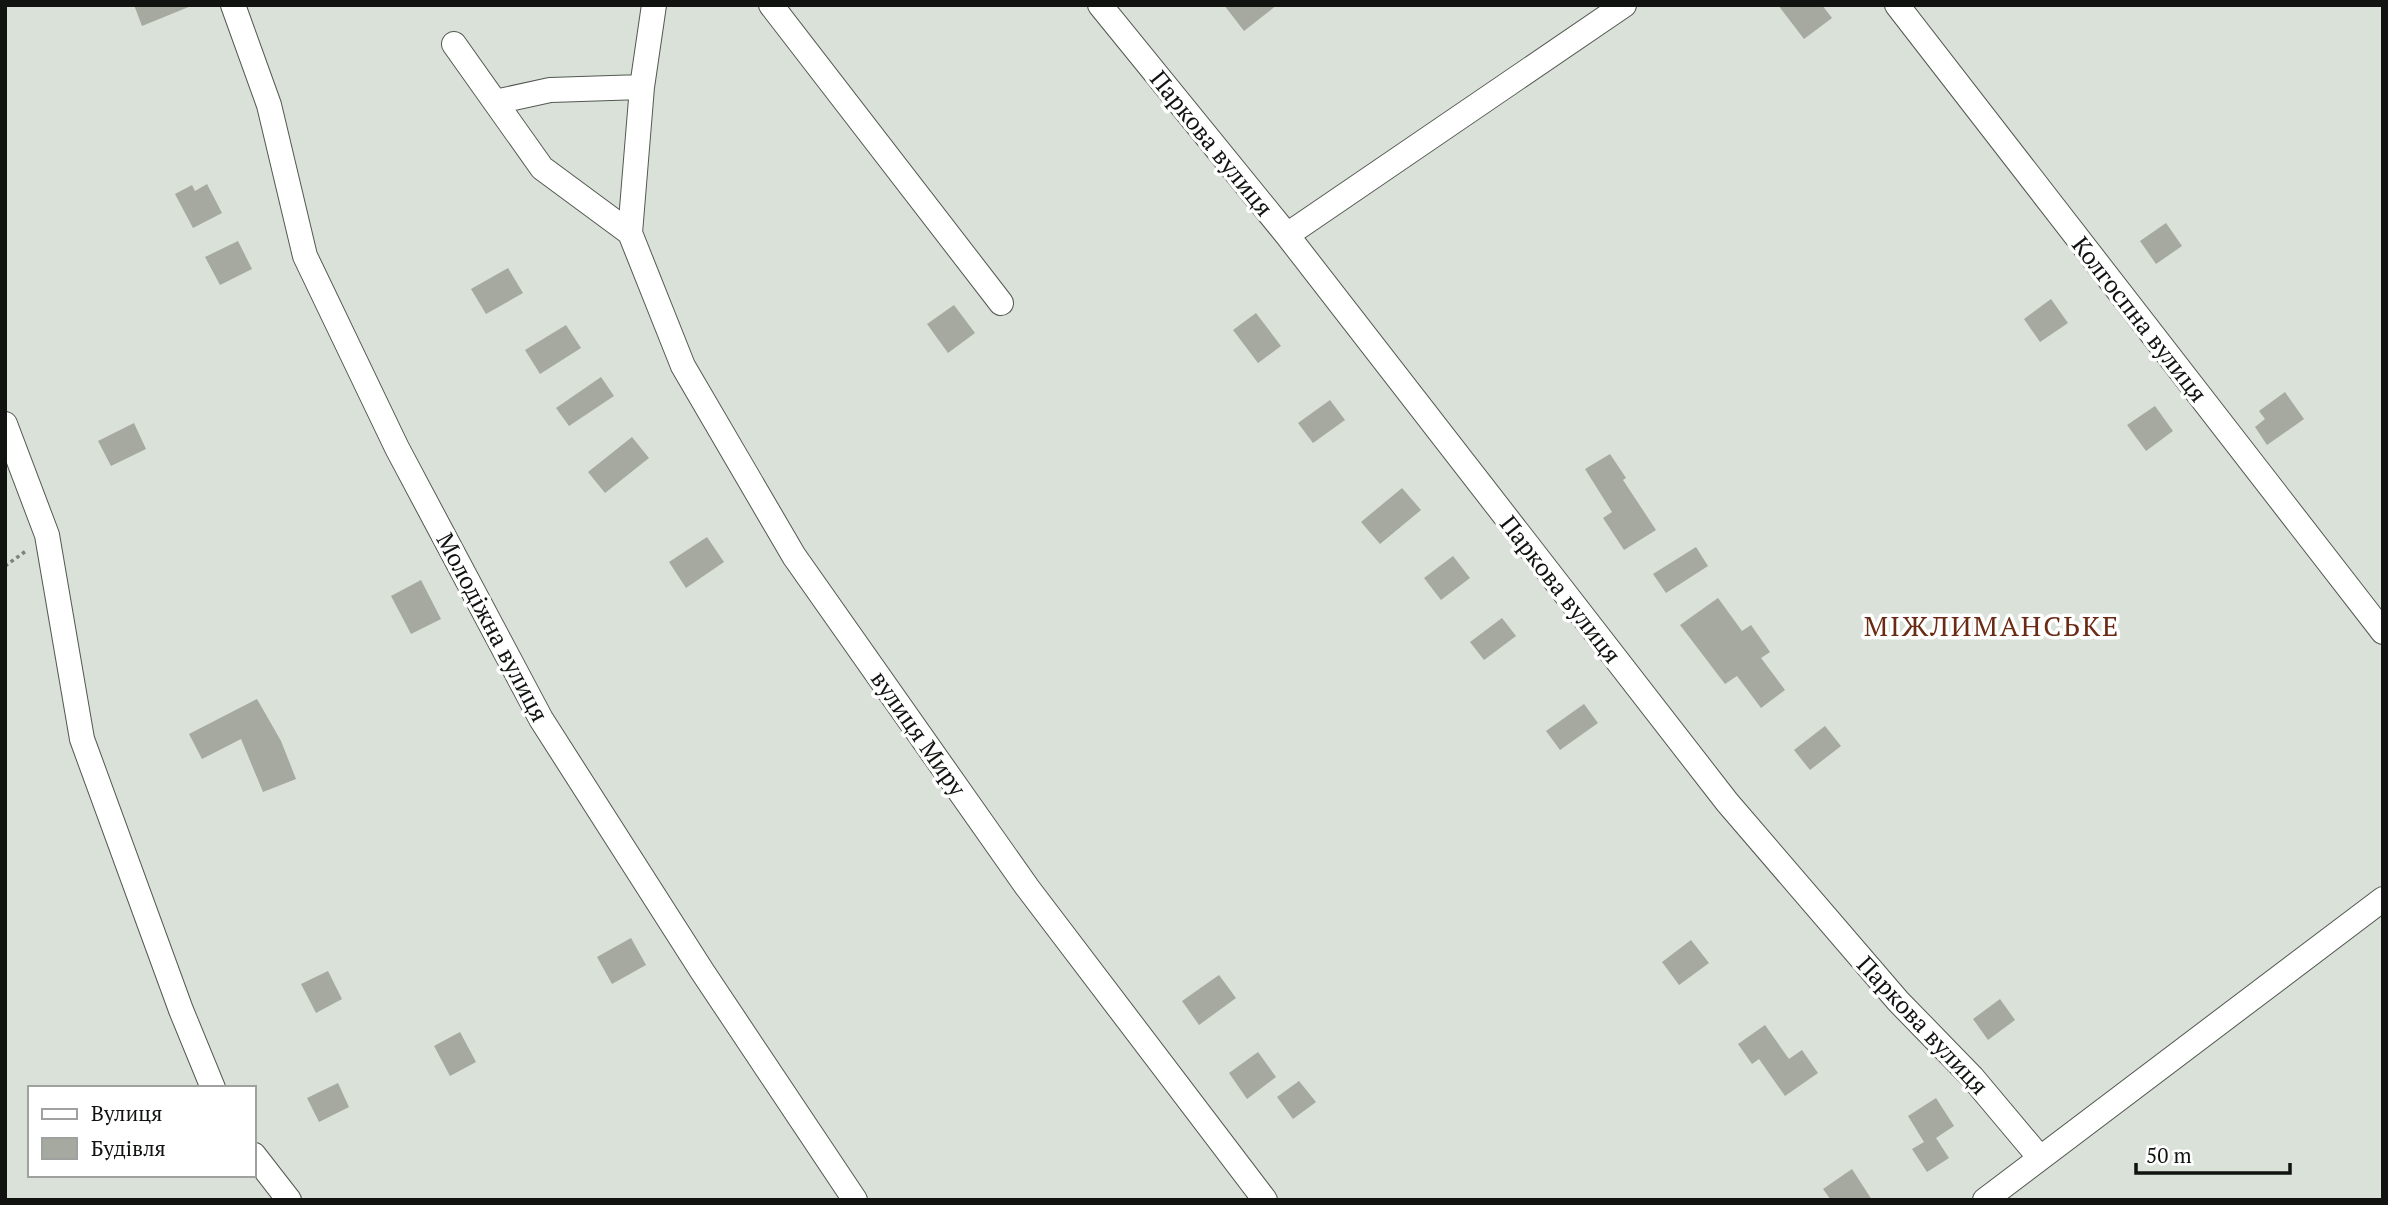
<svg xmlns="http://www.w3.org/2000/svg" width="2388" height="1205" font-family="'PT Serif',serif">
<style>
.building{fill:#a6a99f}
.lines{fill:none;stroke-linecap:round;stroke-linejoin:round}
.minor-casing{stroke:#525851;stroke-width:26}
.path{stroke:#7c827c;stroke-width:3.5;stroke-dasharray:3.5 3.5;stroke-linecap:butt}
.minor{stroke:#fff;stroke-width:24}
.labels{text-anchor:middle;dominant-baseline:central;stroke-width:7;stroke-linejoin:round;paint-order:stroke}
.street-label{font-size:24px;fill:#101310;stroke:#fff}
.quarter-label{font-size:28px;letter-spacing:2px;fill:#6b2a13;stroke:#fff}
</style>
<rect width="100%" height="100%" fill="#d9e1d8"/>
<path class="building" d="M134 5H191V6L142 26Z
M1224 5H1277L1244 31Z
M1778 5H1822L1832 18 1804 39Z
M207 184 222 213 193 228 175 194 192 185 195 191Z
M2166 223 2182 246 2156 264 2140 241Z
M238 241 252 269 220 285 205 257Z
M508 268 523 293 486 314 471 289Z
M2051 299 2068 323 2040 342 2024 319Z
M954 305 975 333 948 353 927 324Z
M1256 313 1281 346 1258 363 1233 330Z
M566 325 581 348 540 374 525 350Z
M601 377 614 396 569 426 556 408Z
M2285 392 2304 419 2267 445 2255 427 2265 419 2259 411Z
M1330 400 1345 420 1313 443 1298 423Z
M2155 406 2173 431 2146 451 2127 425Z
M134 423 146 449 111 466 98 441Z
M632 437 649 458 605 493 588 472Z
M1610 454 1626 478 1623 480 1656 530 1624 550 1603 518 1612 512 1585 469Z
M1402 488 1421 510 1380 544 1361 522Z
M707 537 724 562 686 588 669 562Z
M1696 547 1708 566 1666 593 1653 574Z
M1453 556 1470 578 1441 600 1424 578Z
M421 580 441 619 411 634 391 596Z
M1718 598 1742 631 1751 625 1770 652 1761 658 1785 690 1761 708 1737 676 1725 684 1680 625Z
M1502 618 1516 636 1484 660 1470 642Z
M257 699 281 741 296 779 263 792 241 739 202 759 189 734Z
M1584 704 1598 723 1560 750 1546 731Z
M1825 726 1841 746 1810 770 1794 750Z
M631 938 646 965 612 984 597 957Z
M1691 940 1709 963 1679 985 1662 962Z
M328 971 342 999 316 1013 301 984Z
M1219 975 1236 998 1199 1025 1182 1001Z
M2000 999 2015 1020 1988 1040 1973 1019Z
M1765 1025 1789 1059 1802 1050 1818 1073 1785 1096 1759 1059 1752 1064 1738 1044Z
M460 1032 476 1062 450 1076 434 1046Z
M1258 1052 1276 1077 1247 1099 1229 1073Z
M1299 1081 1316 1102 1293 1119 1277 1097Z
M338 1083 349 1107 319 1122 307 1098Z
M1936 1098 1954 1126 1936 1138 1949 1158 1927 1172 1912 1149 1924 1142 1908 1116Z
M1852 1169 1872 1200H1831L1823 1189Z"/>
<g class="lines">
<defs>
<path id="minor" d="M233 5 269 105 305 256 397 448 541 719 702 971 855 1200
M654 5 642 87 630 233 683 366 794 556 1027 887 1265 1200
M771 5 1001 303
M1100 5 1287 235 1727 802 1898 1001 1972 1077 2040 1158
M1897 5 2383 632
M454 44 542 168 630 233
M495 102 550 90 642 87
M1287 235 1624 5
M5 424 47 535 82 739 181 1010 213 1088
M254 1155 289 1200
M1985 1200 2383 899"/>
</defs>
<use href="#minor" class="minor-casing"/>
<path class="path" d="M5 566 26 551"/>
<use href="#minor" class="minor"/>
</g>
<g class="labels">
<g class="street-label">
<text transform="translate(1212 143) rotate(51)">Паркова вулиця</text>
<text transform="translate(2140 319) rotate(52)">Колгоспна вулиця</text>
<text transform="translate(1561 589) rotate(52)">Паркова вулиця</text>
<text transform="translate(493 627) rotate(62)">Молодіжна вулиця</text>
<text transform="translate(919 733) rotate(55)">вулиця Миру</text>
<text transform="translate(1923 1025) rotate(47)">Паркова вулиця</text>
</g>
<g class="quarter-label">
<text x="1992" y="625">МІЖЛИМАНСЬКЕ</text>
</g>
</g>
<rect width="2388" height="1205" fill="none" stroke="#101310" stroke-width="14"/>
<rect x="28" y="1086" width="228" height="91" fill="#ffffff" stroke="#9fa19f" stroke-width="2"/>
<rect x="42" y="1109" width="35" height="10" fill="#ffffff" stroke="#9fa19f" stroke-width="2"/>
<text x="91" y="1121" font-size="21" fill="#101310">Вулиця</text>
<rect x="42" y="1138" width="35" height="21" fill="#a6a99f" stroke="#9fa19f" stroke-width="2"/>
<text x="91" y="1156" font-size="21" fill="#101310">Будівля</text>
<path d="M2136 1163v10h154v-10" fill="none" stroke="#101310" stroke-width="3.5"/>
<text x="2146" y="1163" font-size="21" fill="#101310" stroke="#ffffff" stroke-width="5" paint-order="stroke">50 m</text>
</svg>
